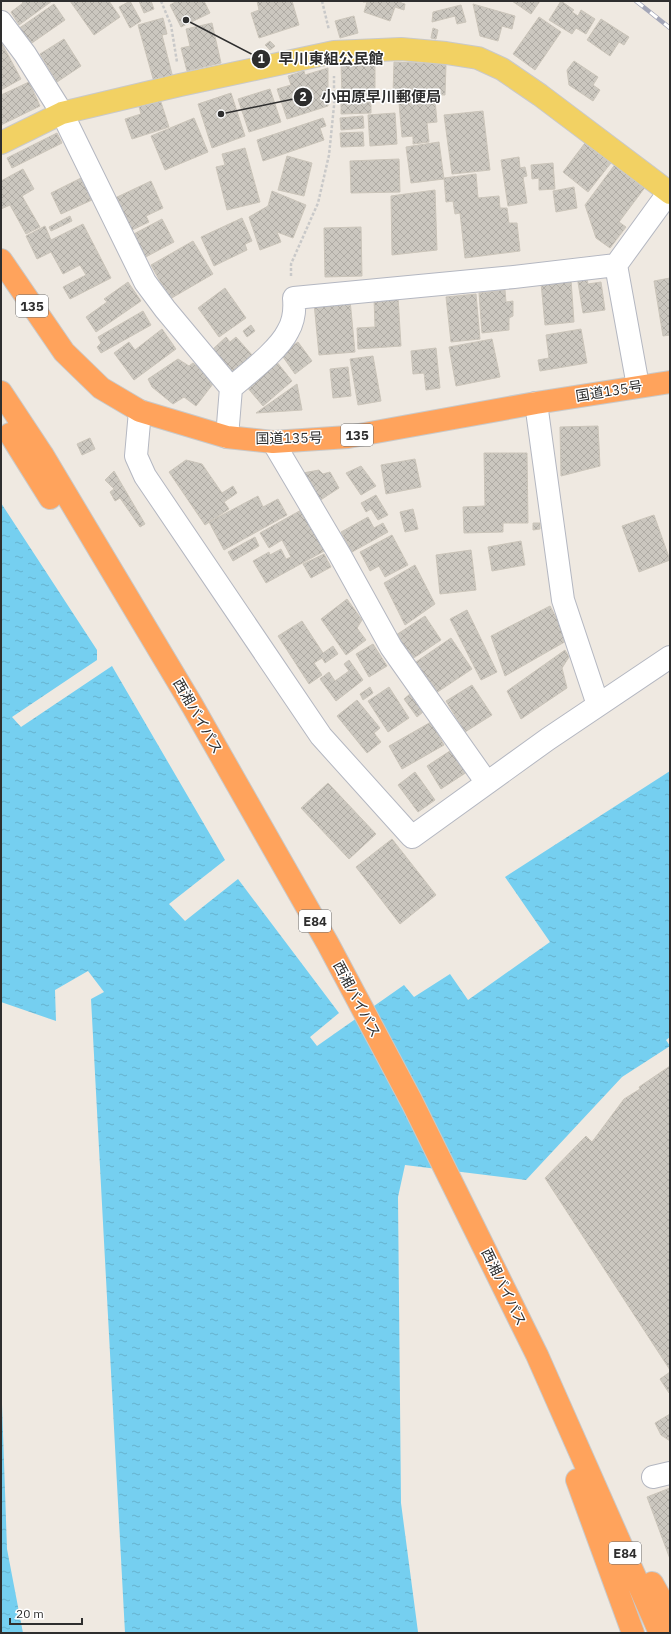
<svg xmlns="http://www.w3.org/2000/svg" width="671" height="1634" font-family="'IBM Plex Sans','Noto Sans JP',sans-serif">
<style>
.water{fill:url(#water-ripples)}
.building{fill:url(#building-cross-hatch);stroke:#cbc5ba}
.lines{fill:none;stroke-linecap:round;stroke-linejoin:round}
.minor-casing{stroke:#b4b7c1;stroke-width:24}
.major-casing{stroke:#c9c9c9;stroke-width:24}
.highway-casing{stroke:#c9c9c9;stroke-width:24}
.path{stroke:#c9c9c9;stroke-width:2.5;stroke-dasharray:3 2;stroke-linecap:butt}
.minor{stroke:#fff;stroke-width:22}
.major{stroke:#f2d163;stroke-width:22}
.highway{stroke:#ffa35c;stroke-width:22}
.rail-casing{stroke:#a3a6b8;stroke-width:4.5}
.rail{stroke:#fff;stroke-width:3;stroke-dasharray:9;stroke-linecap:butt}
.labels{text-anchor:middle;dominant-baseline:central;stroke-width:3;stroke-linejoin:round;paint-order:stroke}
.shield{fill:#fff;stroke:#6d6d6d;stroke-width:1}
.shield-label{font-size:13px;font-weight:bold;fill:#2e2e2e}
.street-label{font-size:14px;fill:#2e2e2e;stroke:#fff}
.leader{fill:none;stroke:#2e2e2e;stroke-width:1.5}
.callout-dot{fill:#2e2e2e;stroke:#fff;stroke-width:1.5}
.mark-label{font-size:12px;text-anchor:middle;font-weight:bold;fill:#fff}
.callout-label{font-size:15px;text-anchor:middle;font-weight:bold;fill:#2e2e2e;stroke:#fff;stroke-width:3;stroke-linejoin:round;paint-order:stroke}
</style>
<defs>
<pattern id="water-ripples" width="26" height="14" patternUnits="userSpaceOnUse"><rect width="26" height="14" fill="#75cff0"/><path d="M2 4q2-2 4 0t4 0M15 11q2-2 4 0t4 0" fill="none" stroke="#66b2ce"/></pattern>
<pattern id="building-cross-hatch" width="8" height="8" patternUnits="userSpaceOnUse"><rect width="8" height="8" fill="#cbc7bf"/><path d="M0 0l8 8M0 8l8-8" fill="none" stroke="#afaba4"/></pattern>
</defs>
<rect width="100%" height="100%" fill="#efe9e1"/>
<path class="water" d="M1 503 97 650V660L12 717 21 727 112 666 225 860 169 904 185 921 238 879 339 1013 310 1037 317 1046 404 985 414 997 450 974 468 1000 550 942 505 877 670 771V1037L666 1040 670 1046 622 1077 526 1180 405 1165 398 1197 401 1503 418 1632 125 1633 91 999 104 992 88 971 55 990 56 1021 1 1002Z
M1 1375 7 1549 23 1633H1Z"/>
<path class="building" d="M21 1H52L19 25 11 12 23 3Z
M70 1H109L120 17 94 35Z
M130 1 141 21 130 28 119 7Z
M139 1H151L154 9 144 13Z
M177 1H204L210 13 181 27 170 5Z
M257 1H292L299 25 259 38 251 13 259 10Z
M363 1H401V3L405 4 404 10 395 7 390 21 364 12 367 2H363Z
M512 1H540L531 14Z
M561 1 574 10 572 12 578 16 581 10 595 19 586 34 576 28 572 34 549 20Z
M54 4 65 20 29 45 18 29Z
M473 4 515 16 512 29 502 26 498 41 480 36Z
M461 5 466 22 457 24 455 16 432 22 433 12Z
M354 16 358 33 340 38 335 21Z
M539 17 561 32 535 70 513 54Z
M163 18 167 34 162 35 173 78 154 82 138 25Z
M601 19 629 37 624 45 619 42 610 56 587 40Z
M212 23 221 63 187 71 181 48 190 46 186 29Z
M433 28 438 30 436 39 431 38Z
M64 39 81 66 57 82 40 54Z
M270 41 275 46 270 50 265 45Z
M1 42 21 79 1 90Z
M375 61V96L342 97 341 62Z
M574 61 598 77 593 85 600 90 593 101 569 85 567 70Z
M394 62 446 64 445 95 393 94Z
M328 68V106L287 119 277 89 291 85 288 76 304 71 305 75Z
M29 82 40 106 1 125V95Z
M270 89 281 122 249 132 238 99Z
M231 93 245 136 212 148 198 104Z
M159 96 169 127 132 139 125 119 141 114 138 103Z
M435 100 437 122 427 123 429 142 413 144V136L402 137 399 103Z
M341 102H371V113L341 114Z
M483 111 490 170 452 174 444 115Z
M395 113 397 144 370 146 368 115Z
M363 116 364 128 341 130 340 118Z
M194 118 208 152 165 170 151 136Z
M323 118 326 126 320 128 324 140 263 161 257 140Z
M363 132 364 146 341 147 340 133Z
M57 133 62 143 12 168 7 158Z
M439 142 444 179 411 183 406 147Z
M585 143 611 163 588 192 563 172Z
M245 148 260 202 227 210 216 167 225 165 222 154Z
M287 156 312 163 304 196 278 190Z
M519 157 520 168 525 167 527 176 523 177 527 203 508 206 501 160Z
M399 159 400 192 351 193 350 161Z
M619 159 649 182 619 222 626 227 610 248 596 238 585 205Z
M553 163 555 189 539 190V178L532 179 531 165Z
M23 169 34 189 22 196 40 227 26 234 10 205 1 209V181Z
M476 174 478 198 499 196 500 208H507L509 223H517L520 251 465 258 460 213 455 214 453 201 446 202 444 178Z
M81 178 92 200 61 214 51 193Z
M151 181 163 208 146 216 149 222 130 231 115 198Z
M574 187 577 208 556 212 553 191Z
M435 190 437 250 392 255 391 196Z
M272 191 306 205 293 238 277 232 281 242 260 250 249 217 268 206Z
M70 216 72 221 51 231 49 227Z
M242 218 252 241 245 244 247 250 214 266 201 237Z
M162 219 174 242 142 259 130 236Z
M83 224 111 278 70 299 63 287 86 275 80 265 63 274 51 252 37 259 26 236 45 226 51 240Z
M361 227 362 276 325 277 324 228Z
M193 241 213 274 170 299 151 265Z
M586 275 588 284 601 282 605 310 583 313 577 276Z
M670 278V335L663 336 654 281Z
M571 280 574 322 545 325 541 283Z
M128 282 141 301 96 332 86 317 107 302 104 299Z
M225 288 246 318 219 337 198 308Z
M505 290 506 302 513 301V316L509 318V330L482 333 479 293Z
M476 294 480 339 451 342 446 297Z
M398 297 401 346 358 349 357 328 375 327 374 298Z
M350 300 355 352 319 355 314 303Z
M143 311 151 325 101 353 97 347 101 343 98 337Z
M251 325 255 331 247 337 243 331Z
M162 329 176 349 134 380 114 353 129 342 135 350Z
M581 329 587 363 540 371 538 360 549 358 546 335Z
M226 337 230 342 236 337 253 356 234 373 213 349Z
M492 339 500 377 456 386 449 347Z
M298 342 312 361 295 374 281 354Z
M436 348 440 388 426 390 424 373 413 374 411 351Z
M373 356 381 401 358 405 350 359Z
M178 359 189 366 193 363 216 380 196 406 184 397 173 404 152 387 148 379Z
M276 361 292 381 263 406 246 386Z
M348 367 351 396 333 398 330 369Z
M297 384 302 410 256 413Z
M598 426 600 466 561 476 560 427Z
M90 438 95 449 82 455 77 444Z
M484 453H527L528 523H503V532L464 533 463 507 485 506Z
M415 459 421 487 386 494 381 465Z
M186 460 202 464 222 493 233 486 237 493 224 502 229 509 205 525 169 472Z
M361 466 376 486 361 495 346 473Z
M319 470 323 474 330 472 339 488 319 501 303 473Z
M114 471 145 524 140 527 120 498 115 501 110 492 114 489 105 480Z
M376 495 388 515 378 520 371 509 366 512 361 503Z
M258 496 263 507 278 499 287 515 224 550 209 522Z
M303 509 326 550 266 583 253 561 269 552 270 555 281 549 286 559 291 557 282 540 269 548 260 533Z
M413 509 418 529 405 532 400 512Z
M654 515 670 560 639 572 622 526Z
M368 517 374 528 383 523 388 532 352 552 341 532Z
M533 523H540V529L533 530Z
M392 535 408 565 385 577 379 566 370 571 360 552Z
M255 537 259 546 233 561 228 552Z
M521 541 525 565 492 571 488 547Z
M471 550 476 590 440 594 436 555Z
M324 554 331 567 311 578 303 564Z
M415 565 435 604 405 625 384 583Z
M347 599 362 620 357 628 366 640 346 655 321 619Z
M550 606 568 640 505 676 491 636Z
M467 610 497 672 481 680 450 619Z
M425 616 441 640 409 661 393 637Z
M302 621 323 653 333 646 338 654 325 663 322 658 314 663 322 675 309 684 278 636Z
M451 638 472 669 436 693 416 662Z
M373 644 387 666 369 677 356 654Z
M565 650 569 657 562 668 567 688 521 719 507 691Z
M349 660 363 680 336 701 320 679 329 672 335 681 349 671 344 664Z
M472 685 492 715 465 732 446 701Z
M370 687 373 693 363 700 360 694Z
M389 687 409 718 388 732 368 701Z
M410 694 423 712 417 717 404 699Z
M357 700 380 728 374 733 381 742 367 753 337 716Z
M431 722 444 745 402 769 389 746Z
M456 747 470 770 441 789 427 766Z
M415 772 435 800 418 812 398 785Z
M328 783 376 834 349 859 301 808Z
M392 839 436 895 400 924 356 867Z
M670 1066V1370L545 1178 586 1136 592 1142 624 1099 640 1089 639 1087Z
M670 1372V1392L669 1393 660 1379Z
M670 1414V1441L661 1435 655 1423Z
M670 1488V1559L647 1497Z"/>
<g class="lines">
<defs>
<path id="minor" d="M1 22 25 54 62 113 145 282 165 309 231 388
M616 265 669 192
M536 403 563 600 598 705
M140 411 136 456 145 476 321 736 412 837 548 739 670 657
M227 437 231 388C247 374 279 350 288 331 294 321 295 309 294 298L514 277 616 265 638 386
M273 442 340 555 391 647 487 783
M653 1477 670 1473"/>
<path id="major" d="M1 143 62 113 180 85 334 52 401 49 446 53 478 58 502 69 540 95 670 193"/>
<path id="highway" d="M1 260 64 352 101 388 140 411 227 437 273 442 348 437 536 403 670 382
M1 392 42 454 192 705 328 944 412 1102 537 1355 660 1633
M10 434 50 498
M577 1480 633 1633
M652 1583 670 1615"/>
</defs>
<use href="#minor" class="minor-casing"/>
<use href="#major" class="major-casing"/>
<use href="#highway" class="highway-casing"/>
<path class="path" d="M161 1 171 25 177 62
M322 1 329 30
M291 276V264L318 203 329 155 334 106V76"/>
<use href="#minor" class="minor"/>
<use href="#major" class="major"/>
<use href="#highway" class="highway"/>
<defs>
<path id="rail" d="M636 1 670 28"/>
</defs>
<use href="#rail" class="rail-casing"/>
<use href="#rail" class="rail"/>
</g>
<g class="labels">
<g class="shield">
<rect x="16" y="295" width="32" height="22" rx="3"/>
<rect x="341" y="424" width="32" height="22" rx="3"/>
<rect x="299" y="910" width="32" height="22" rx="3"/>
<rect x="609" y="1542" width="32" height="22" rx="3"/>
</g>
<g class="shield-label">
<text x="32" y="306">135</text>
<text x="357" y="435">135</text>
<text x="315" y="921">E84</text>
<text x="625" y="1553">E84</text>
</g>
<g class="street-label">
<text transform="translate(609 391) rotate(-9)">国道135号</text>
<text transform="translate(289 438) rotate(-1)">国道135号</text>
<text transform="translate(198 716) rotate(60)">西湘バイパス</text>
<text transform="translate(357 999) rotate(62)">西湘バイパス</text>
<text transform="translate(504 1287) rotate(64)">西湘バイパス</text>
</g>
</g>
<path class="leader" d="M186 20L261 59M221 114L303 97"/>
<g class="callout-dot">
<circle cx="186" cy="20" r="4"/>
<circle cx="221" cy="114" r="4"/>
<circle cx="261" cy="59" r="10"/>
<circle cx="303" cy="97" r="10"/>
</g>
<g class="mark-label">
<text x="261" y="63">1</text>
<text x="303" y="101">2</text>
</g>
<g class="callout-label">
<text x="331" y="64">早川東組公民館</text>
<text x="381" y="102">小田原早川郵便局</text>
</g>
<rect width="671" height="1634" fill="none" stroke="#2e2e2e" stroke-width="4"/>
<path d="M10 1618v6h72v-6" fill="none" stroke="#2e2e2e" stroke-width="2"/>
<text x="16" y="1618" font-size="12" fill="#2e2e2e" stroke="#ffffff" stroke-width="3" paint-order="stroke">20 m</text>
</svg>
